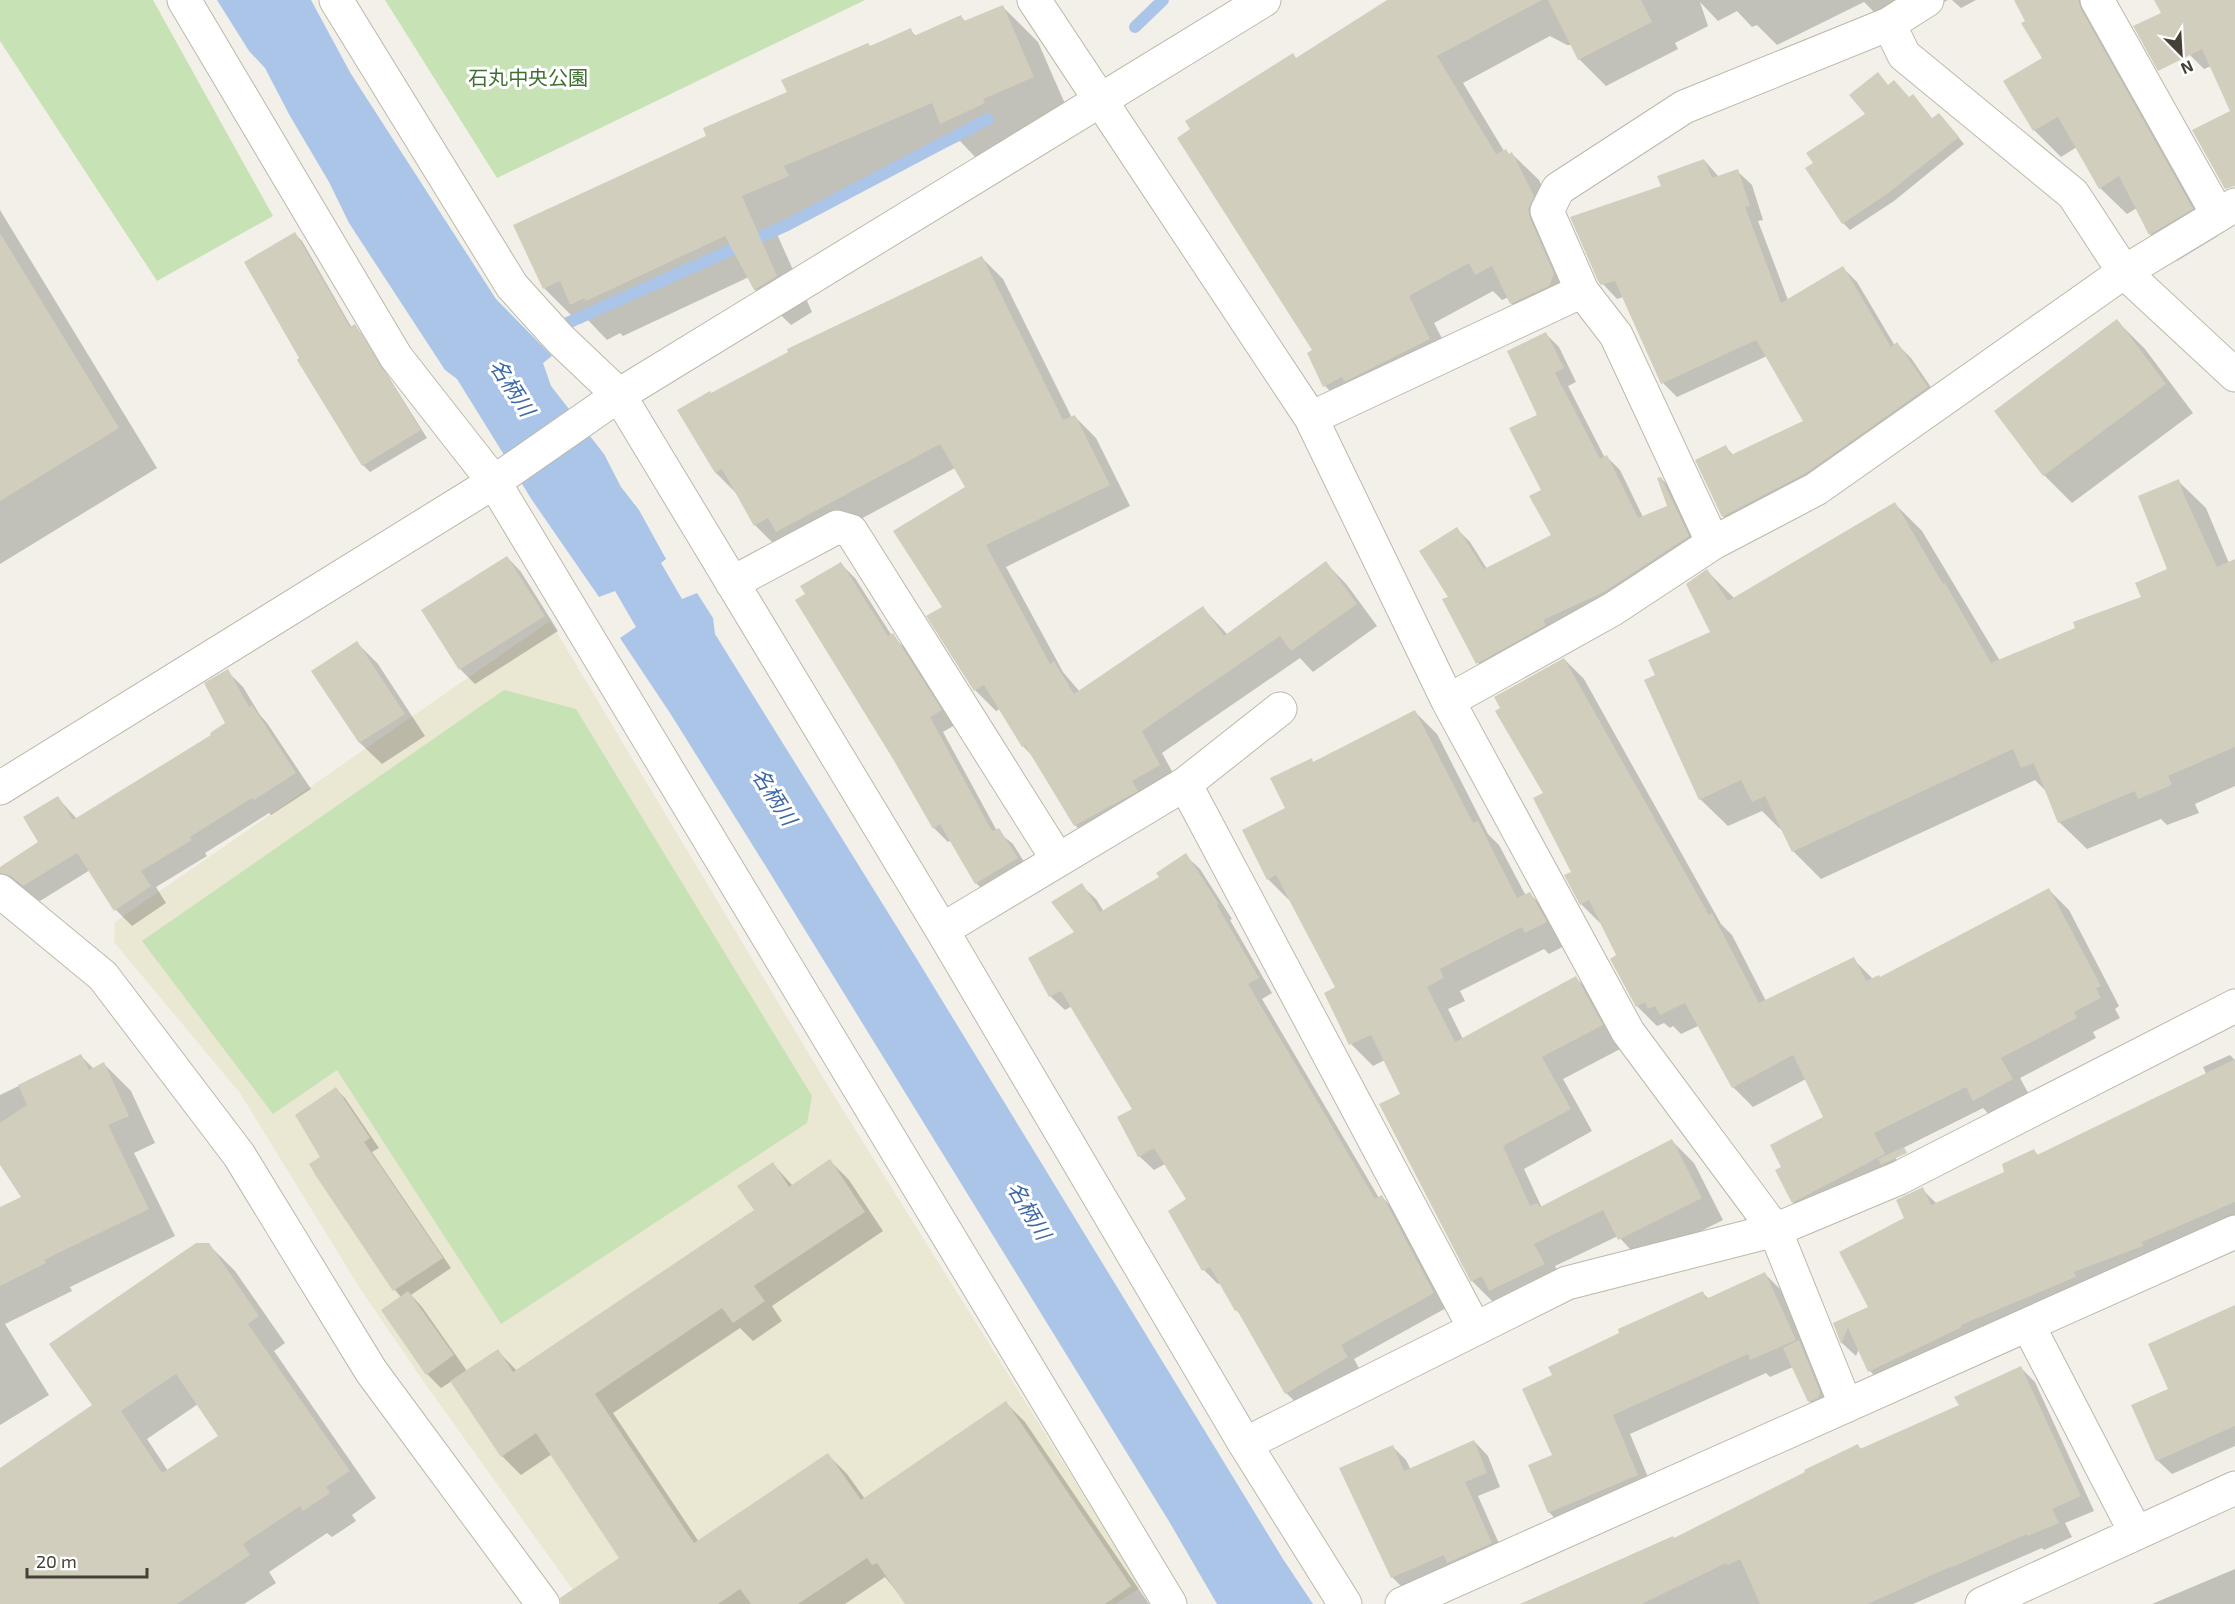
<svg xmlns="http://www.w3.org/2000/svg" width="2235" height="1604" font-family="'Exo 2','Noto Sans JP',sans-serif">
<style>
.education{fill:#eae7d3}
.green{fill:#c7e2b5}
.water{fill:#aac5e8}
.shadow{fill:#0003;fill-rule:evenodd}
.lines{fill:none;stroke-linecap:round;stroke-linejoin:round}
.stream{stroke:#aac5e8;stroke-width:12}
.building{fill:#d2cebe;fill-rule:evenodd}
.minor-casing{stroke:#bcb9ab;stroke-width:35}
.minor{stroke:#fff;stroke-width:33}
.labels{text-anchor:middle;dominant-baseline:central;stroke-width:6;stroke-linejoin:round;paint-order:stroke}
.park-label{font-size:20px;fill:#3f7031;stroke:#fff}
.water-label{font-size:21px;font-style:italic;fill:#3c68a5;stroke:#fff}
</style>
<rect width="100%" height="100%" fill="#f2f0e8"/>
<path class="education" d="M550 621 828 1086 1141 1587 1116 1604H583L424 1382 361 1290 240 1093 114 942 115 922Z"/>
<path class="green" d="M0 0H153L273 216 157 281 0 41Z
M385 0H865L497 178Z
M504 690 576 709 812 1096 807 1123 501 1324 337 1070 273 1114 142 941Z"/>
<path class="water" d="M217 0H311L351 74 496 299 552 356 543 363 551 386 604 454 621 487 639 510 666 559 661 563 682 599 697 593 713 618 715 634 915 956 1283 1559 1313 1604H1217L1170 1523 765 865 670 713 620 638 636 627 615 591 599 597 532 500 457 379 445 370 349 223 329 182 290 116 265 68 249 51Z"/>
<path class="shadow" d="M1390 0H1948L1892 30 1864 2 1777 45 1757 25 1752 27 1737 11 1718 21 1700 2 1708 26 1675 43 1678 49 1606 86 1579 59 1572 45H1567L1550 36 1463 83 1504 151 1510 155 1512 154 1539 180 1560 224 1580 302 1538 330 1511 303 1509 297 1502 300 1493 291 1434 323 1456 366 1351 412 1325 386 1315 351 1297 59Z
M1952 0H1976L1961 8Z
M2015 0H2083L2107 37 2218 236 2177 261 2150 234 2137 208 2127 214 2100 188 2077 147 2061 157 2034 130 2044 58Z
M2165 0H2235V151L2231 112 2211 66 2204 69 2190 55Z
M1003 7 1038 42 1069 113 977 159 960 141 819 202 823 212 776 232 812 312 791 325 755 290 749 277 623 336 620 333 607 340 588 320 580 324 544 288 708 137 870 47 910 30 916 36 961 17 966 22Z
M1889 87 1909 99 1933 120 1946 122 1964 144 1894 201 1850 230 1843 223 1807 168 1815 163 1867 114Z
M1704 160 1719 177 1737 171 1752 185 1763 220 1758 221 1788 300 1843 268 1857 282 1895 346 1897 344 1911 358 1941 402 1737 531 1723 516 1726 447 1734 456 1806 421 1767 356 1677 397 1663 383 1623 297 1617 299 1603 284 1663 187Z
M0 210 157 468 0 564Z
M295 234 302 241 352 328 354 326 361 333 427 438 370 472 363 465Z
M982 258 1003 279 1072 418 1074 416 1096 438 1130 506 1006 567 1063 672 1080 692 1203 608 1228 635 1326 563 1347 585 1377 626 1313 672 1300 658 1162 753 1180 786 1096 846 1075 825 1035 759 1023 746 1000 709 996 711 975 690 944 608 967 487 955 468 798 553 776 546 755 525 737 494 716 473 711 395Z
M2117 321 2145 349 2193 413 2072 503 2044 475 1996 412Z
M1546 334 1559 347 1576 382 1568 386 1605 458 1607 457 1620 470 1643 517 1668 507 1661 478 1674 492 1701 550 1491 676 1478 663 1450 597 1457 529 1470 542 1487 569 1553 536 1543 490 1538 416Z
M2178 481 2206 508 2229 563 2235 561V786L2195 804 2199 813 2167 825 2161 819 2087 849 2059 822 2047 792 2035 780 1821 879 1793 851 1782 828 1780 829 1762 811 1728 826 1700 799 1657 676 1712 633 1707 571 1735 599 1895 504 1922 531 2000 661 2077 629 2143 597 2169 570Z
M507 557 521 572 558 631 475 684 460 669 423 610Z
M841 564 855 578 892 636 907 650 955 725 943 732 997 831 1013 844 1031 873 991 898 976 883 951 840 948 842 934 828Z
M357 643 378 664 425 736 382 764 360 743 313 671Z
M1564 659 1584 679 1721 924 1732 935 1766 1001 1853 959 1873 979 1881 978 2049 890 2069 910 2119 1006 2115 1009 2120 1018 2093 1032 2096 1038 2020 1078 2032 1100 1994 1120 1983 1108 1893 1153 1904 1175 1813 1222 1793 1202 1783 1168 1825 1118 1806 1079 1753 1107 1733 1087 1700 1025 1681 1034 1673 1026 1670 1028 1664 1023 1657 1026 1637 1006 1618 956 1601 924 1581 904 1573 872 1545 794Z
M227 671 243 687 260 715 267 723 311 789 271 815 269 813 205 853 207 856 156 887 166 903 132 926 116 910 90 870 40 901 21 888H0V868L40 842 58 798 77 819 213 735 227 724Z
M1415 712 1437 734 1488 834 1499 845 1526 896 1530 894 1552 916 1568 944 1549 954 1544 949 1460 991 1465 1001 1448 1009 1463 1039 1576 978 1598 1000 1624 1047 1563 1079 1592 1131 1524 1169 1542 1208 1672 1141 1694 1163 1723 1220 1641 1261 1618 1236 1555 1266 1565 1286 1494 1303 1472 1281 1401 1095 1385 1060 1373 1066 1351 1044 1326 994 1337 988 1290 901 1268 879 1287 809 1311 760 1314 763Z
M1185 855 1200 869 1232 919 1230 920 1272 993 1262 999 1379 1198 1382 1197 1396 1211 1448 1307 1354 1359 1361 1372 1301 1407 1286 1393 1243 1317 1236 1310 1221 1283 1218 1284 1204 1270 1188 1200 1165 1164 1154 1170 1139 1156 1134 1109 1072 1006 1065 1010 1050 996 1076 933 1081 885 1096 899 1104 912 1162 878Z
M2230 1055 2235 1060V1222L1884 1385 1870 1371 1859 1349 1856 1356 1842 1343 1835 1324 1870 1307 1906 1219 1922 1189 1937 1204 2006 1173 2034 1151 2039 1156 2148 1104 2147 1102 2206 1074 2203 1067Z
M81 1056 94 1069 104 1064 131 1091 155 1143 134 1153 175 1236 70 1287 72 1291 5 1324 49 1395 0 1425V1209L23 1198 0 1163V1095Z
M336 1089 345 1098 379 1148 372 1152 451 1268 411 1295 422 1307 467 1371 498 1351 517 1371 756 1211 773 1164 793 1186 830 1161 849 1180 883 1231 772 1306 782 1321 753 1341 740 1328 613 1413 699 1542 828 1455 847 1474 865 1499 1006 1403 1025 1422 1149 1604H907L885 1577 845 1604H595L621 1559 552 1454 521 1475 502 1456 452 1381 441 1388 427 1374 401 1297 395 1290 317 1175Z
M208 1244 235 1271 285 1343 274 1351 376 1498 352 1515 356 1521 332 1537 327 1533 269 1572 276 1583 244 1604H0V1470L94 1406ZM198 1404 220 1436 168 1471 147 1439Z
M1765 1274 1783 1292 1826 1400 1816 1408 1809 1401 1793 1367 1770 1377 1766 1373 1630 1434 1655 1494 1567 1531 1549 1512 1554 1455V1376L1702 1292 1709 1299Z
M2235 1307V1446L2172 1474 2157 1460 2170 1390Z
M2021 1368 2035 1382 2094 1511 2065 1523 2072 1537 2044 1550 2042 1548 1913 1604H1536L1675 1540 1858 1446 1862 1450 1961 1406Z
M1474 1441 1488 1456 1500 1487 1478 1496 1505 1557 1406 1591 1392 1577V1446L1406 1460 1411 1470Z
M2235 1569V1604H2152Z"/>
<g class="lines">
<path class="stream" d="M1135 27 1163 0
M554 329 787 225 988 119"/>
</g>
<path class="building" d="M1387 0H1542L1437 56 1496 154 1506 149 1509 154 1512 152 1534 196 1528 210 1530 218 1554 274 1549 286 1510 304 1492 266 1475 275 1469 263 1409 296 1430 339 1344 382 1342 377 1323 387 1307 353 1312 350 1177 138 1190 129 1185 121 1293 53 1296 58Z
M1548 0H1641L1652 22 1578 60Z
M2014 0H2078L2081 9 2193 209 2149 235 2119 176 2099 189 2058 117 2033 131 2003 81 2042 58 2021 23 2025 21Z
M2154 0H2235V186L2225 189 2192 130 2230 111 2202 49 2158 71 2133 26 2161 13Z
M1003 5 1034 77 983 99 985 103 940 124 932 103 784 166 789 176 742 196 777 276 754 290 725 236 586 301 584 298 570 305 560 281 543 289 513 225 706 136 703 128 787 92 781 80 868 43 870 46 911 28 914 36 961 15 964 21Z
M1878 72 1888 85 1894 80 1909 97 1913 94 1932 118 1939 113 1959 137 1887 194 1842 224 1805 168 1813 163 1806 153 1865 114 1849 95Z
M1704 159 1712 178 1738 169 1750 206 1745 207 1781 303 1843 266 1891 347 1897 342 1928 387 1806 473 1722 517 1695 460 1726 445 1731 455 1803 421 1756 340 1661 384 1615 281 1601 285 1598 281 1570 217 1661 186 1657 176Z
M295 232 350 327 355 324 421 430 362 466 297 360 299 358 244 262Z
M0 233 119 428 0 501Z
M982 256 1063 420 1075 415 1110 485 986 545 1050 664 1054 661 1074 694 1203 606 1224 636 1326 561 1357 604 1291 651 1280 636 1142 731 1160 765 1132 781 1138 791 1074 826 1025 745 1022 747 984 685 974 691 926 616 942 607 893 531 965 487 940 444 776 532 768 518 754 526 722 469 715 473 677 410 710 391 711 393 788 352 787 349Z
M2117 319 2166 384 2043 476 1994 411Z
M1546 332 1564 368 1555 373 1600 459 1607 455 1638 518 1667 506 1657 478 1661 477 1689 536 1604 592 1543 620 1546 625 1476 664 1442 599 1448 597 1419 551 1457 527 1484 569 1551 535 1529 496 1541 490 1509 428 1537 415 1507 351Z
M2179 479 2183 493 2217 567 2235 559V747L2168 776 2172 785 2138 799 2135 791 2058 823 2034 763 2021 768 2013 749 1792 852 1765 796 1752 802 1741 780 1699 800 1644 680 1655 675 1648 660 1710 632 1686 584 1707 569 1728 601 1895 502 1943 584 1945 583 1991 663 2075 628 2073 622 2141 597 2135 583 2167 569 2138 496Z
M507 556 545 616 459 670 421 610Z
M841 562 888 636 893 633 942 710 930 717 992 831 999 828 1018 858 975 884 940 824 933 829 893 759 795 600 805 594 800 586Z
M357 641 405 714 359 743 311 671Z
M1564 658 1709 915 1712 913 1759 1003 1854 957 1866 981 1879 975 1880 977 2049 888 2101 986 2096 988 2101 998 2074 1012 2077 1018 2001 1058 2013 1079 1973 1101 1966 1087 1874 1133 1885 1154 1792 1203 1775 1170 1781 1167 1770 1145 1823 1117 1793 1055 1732 1088 1685 1003 1660 1015 1655 1006 1648 1009 1645 1002 1636 1007 1610 959 1616 955 1589 900 1580 905 1564 875 1571 872 1533 798 1543 793 1495 711 1500 708 1494 697Z
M228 669 249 707 252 705 296 773 254 800 252 798 190 837 192 840 141 871 151 886 114 911 77 853 23 886 11 876 0 873V867L38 842 23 817 58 796 73 820 211 735 210 733 225 723 204 683Z
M1415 710 1473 823 1478 821 1517 898 1530 892 1547 922 1525 933 1522 927 1440 969 1444 978 1427 987 1455 1042 1576 976 1603 1025 1542 1057 1571 1109 1503 1146 1530 1206 1537 1203 1540 1207 1672 1139 1702 1198 1618 1240 1603 1210 1534 1244 1545 1264 1489 1291 1482 1276 1471 1282 1379 1104 1400 1094 1371 1035 1349 1045 1324 993 1335 987 1276 875 1267 880 1242 830 1285 808 1270 778 1312 758 1313 762Z
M1186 853 1219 904 1217 905 1259 978 1248 984 1375 1199 1382 1195 1434 1293 1341 1345 1348 1357 1285 1394 1237 1310 1235 1311 1210 1267 1202 1271 1168 1211 1186 1199 1154 1148 1138 1157 1117 1117 1132 1109 1061 991 1049 997 1028 958 1074 932 1051 902 1082 883 1100 912 1159 877 1156 873Z
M81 1054 89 1070 104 1062 129 1116 108 1125 149 1209 44 1260 46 1263 0 1286V1207L21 1197 0 1165V1123L27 1105 18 1085Z
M2235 1059V1202L2142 1242 2143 1246 2074 1272 2076 1277 1961 1325 1962 1327 1868 1372 1848 1328 1841 1344 1833 1323 1868 1307 1839 1252 1904 1218 1896 1200 1923 1187 1931 1205 2004 1172 2002 1164 2034 1149 2037 1155Z
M336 1087 370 1138 364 1142 443 1258 393 1291 316 1176 309 1164 320 1157 295 1115Z
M1904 1147 1907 1153 1881 1165 1878 1159Z
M830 1159 865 1212 754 1286 765 1301 733 1323 722 1308 595 1394 694 1543 828 1453 861 1500 1006 1401 1131 1586 1105 1604H905L877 1563 872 1565 867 1558 798 1604H751L740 1589 718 1604H561L560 1598 619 1558 536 1433 501 1457 450 1381 498 1349 513 1372 754 1210 737 1186 773 1162 789 1187Z
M196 1243H209L259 1316 248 1324 350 1471 326 1487 330 1493 303 1511 300 1506 243 1544 250 1555 177 1604H0V1468L92 1405 49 1344ZM176 1374 218 1436 162 1473 121 1411Z
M1765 1272 1796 1340 1750 1360 1748 1354 1613 1415 1638 1475 1548 1513 1528 1465 1552 1455 1522 1389 1552 1375 1548 1367 1619 1333 1618 1329 1703 1291 1706 1299Z
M408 1291 454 1355 426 1375 381 1310Z
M2235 1305V1426L2156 1461 2131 1405 2168 1389 2148 1344Z
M1799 1340 1820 1392 1818 1398 1808 1402 1783 1348Z
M2021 1366 2081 1496 2052 1509 2059 1523 2028 1536 2027 1534 1950 1568V1567L1868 1604H1760L1740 1559 1728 1565 1726 1563 1642 1604H1520L1673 1536 1674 1538 1805 1472 1804 1470 1858 1444 1860 1449 1959 1405 1954 1397Z
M1474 1440 1487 1473 1465 1482 1492 1543 1447 1563 1444 1555 1391 1578 1339 1468 1393 1445 1404 1471Z"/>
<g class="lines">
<defs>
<path id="minor" d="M184 0 396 357 494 482 1170 1604
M336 0 512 286 560 339 619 395 942 930 1245 1444
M1034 0 1311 418 1448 701 1628 1032 1775 1230 1846 1406
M2097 0 2218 215
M1889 24 1904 55 2073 194 2124 272 2235 375
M1311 418 1582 291
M1713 543 1616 335 1582 291 1547 211 1558 189 1684 107 1889 24 1927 0
M732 583 837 527 851 531 1058 860
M1448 701 1613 609 1713 543 1816 489 2124 272 2235 205
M1185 784 1475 1329
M0 788 494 482 619 395 1264 0
M0 891 103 976 239 1155 371 1371 543 1604
M942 930 1185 784 1280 709
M2028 1325 2136 1533
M1345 1604 1245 1444 1567 1283 1775 1230 1899 1178 2235 1006
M1402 1604 2235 1232
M1982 1604 2235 1488"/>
</defs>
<use href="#minor" class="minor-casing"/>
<use href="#minor" class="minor"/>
</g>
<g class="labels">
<g class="park-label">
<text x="528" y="77">石丸中央公園</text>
</g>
<g class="water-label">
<text transform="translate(513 387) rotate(57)">名柄川</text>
<text transform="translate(775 796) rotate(57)">名柄川</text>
<text transform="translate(1030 1210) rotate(59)">名柄川</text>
</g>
</g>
<g transform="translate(2181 54) rotate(156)" stroke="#ffffff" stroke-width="4.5" paint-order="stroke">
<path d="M0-4.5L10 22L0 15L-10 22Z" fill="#454137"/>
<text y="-9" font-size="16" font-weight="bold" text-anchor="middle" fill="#454137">N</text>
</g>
<path d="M27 1568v9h120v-9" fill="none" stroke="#454137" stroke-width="3"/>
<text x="36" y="1568" font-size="18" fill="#454137" stroke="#ffffff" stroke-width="4.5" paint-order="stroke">20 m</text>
</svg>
